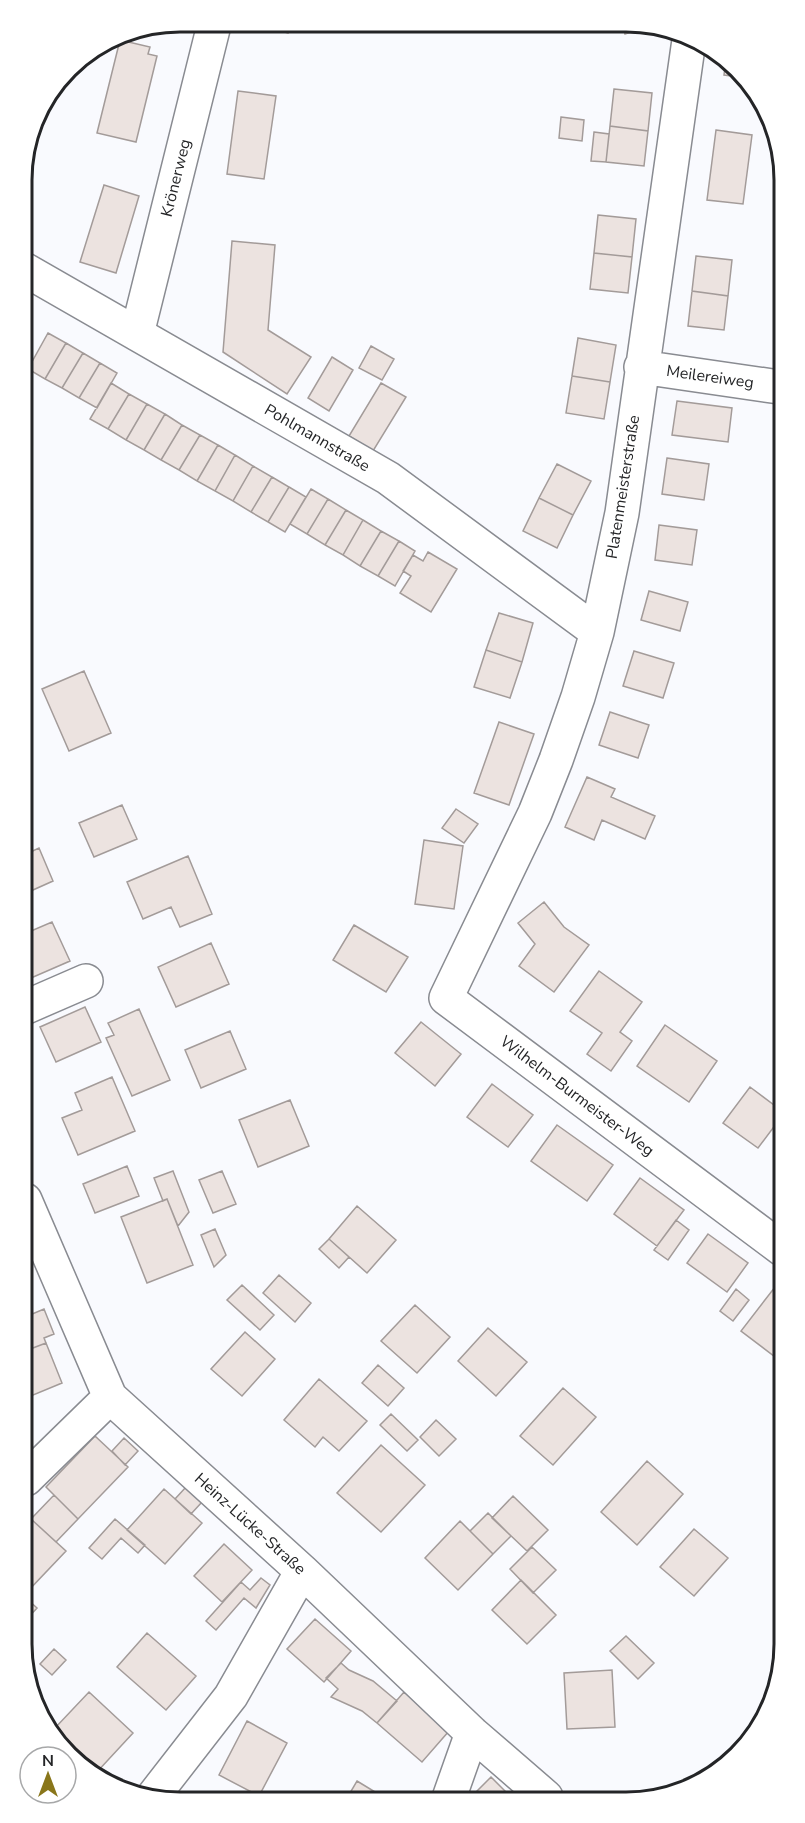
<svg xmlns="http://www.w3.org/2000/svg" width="805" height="1823" font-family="'Nunito Sans',sans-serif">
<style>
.building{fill:#ece3e0;stroke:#a39b99;stroke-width:1.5}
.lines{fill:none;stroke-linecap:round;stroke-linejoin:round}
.minor-casing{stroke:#898b91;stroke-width:36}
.minor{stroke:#fff;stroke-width:33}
.labels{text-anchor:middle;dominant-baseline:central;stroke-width:5;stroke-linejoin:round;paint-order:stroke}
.street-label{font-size:16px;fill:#242527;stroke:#fff}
.rim{fill:none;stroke:#242527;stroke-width:3}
</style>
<rect width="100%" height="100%" fill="#f9fafe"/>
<path class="building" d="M249 21 291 22 288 33Z
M622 24H654L625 34Z
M120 40 150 47 148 54 157 56 136 142 97 133Z
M726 59 730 61 740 77 724 75Z
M614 89 652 93 648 131 610 126Z
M238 91 276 96 264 179 227 174Z
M561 117 584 120 582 141 559 138Z
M610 126 648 131 644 166 606 162Z
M716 130 752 135 743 204 707 200Z
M594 132 609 134 606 162 591 161Z
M104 185 139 196 116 273 80 262Z
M598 215 636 219 632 257 594 253Z
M232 241 275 245 268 330 311 357 287 394 223 352Z
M594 253 632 257 628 293 590 289Z
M696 256 732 260 728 296 692 291Z
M692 291 728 296 724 330 688 326Z
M48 333 66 343 45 379 28 369Z
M578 338 616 345 610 382 572 376Z
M66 343 83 353 62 388 45 379Z
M371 346 394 359 382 380 359 368Z
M83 353 100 363 79 398 62 388Z
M332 357 353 370 329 411 308 398Z
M100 363 117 373 97 408 79 398Z
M572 376 610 382 604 419 566 413Z
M111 383 129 394 108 429 90 419Z
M381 383 406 397 373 451 349 436Z
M129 394 147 404 126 440 108 429Z
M677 401 732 408 728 442 672 435Z
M147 404 165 414 144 450 126 440Z
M165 414 182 425 161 460 144 450Z
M182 425 200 435 179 470 161 460Z
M200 435 218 445 197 481 179 470Z
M218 445 235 455 215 491 197 481Z
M235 455 253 466 233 501 215 491Z
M667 458 709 464 704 500 662 494Z
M557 464 591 481 573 515 539 498Z
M253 466 272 477 251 512 233 501Z
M272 477 289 487 268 522 251 512Z
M289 487 306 497 285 532 268 522Z
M311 489 328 499 307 534 290 524Z
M539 498 573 515 557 548 523 531Z
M328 499 346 510 325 545 307 534Z
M346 510 363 520 343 555 325 545Z
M363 520 381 531 360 566 343 555Z
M659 525 697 530 692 565 655 560Z
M381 531 399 541 378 576 360 566Z
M399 541 415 551 395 586 378 576Z
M428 552 457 569 431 612 400 593 411 576 403 571 413 555 423 561Z
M649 591 688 602 680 631 641 620Z
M499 613 533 623 522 662 486 650Z
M486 650 522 662 510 698 474 687Z
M634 651 674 663 663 698 623 686Z
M84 671 111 733 69 751 42 689Z
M610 712 649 725 638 758 599 745Z
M499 722 534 734 509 805 474 793Z
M587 777 615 789 611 797 655 816 645 839 602 820 594 840 565 827Z
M122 805 137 839 94 857 79 823Z
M456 809 478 824 464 843 442 828Z
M424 840 463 846 454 909 415 904Z
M39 848 53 881 24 894V855Z
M188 856 212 914 180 927 171 907 143 919 127 882Z
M544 902 564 927 589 945 554 992 519 966 535 944 518 923Z
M52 922 70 961 31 978 24 963V934Z
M354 925 408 957 386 992 333 960Z
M211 943 229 984 176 1007 158 967Z
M599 971 642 1002 620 1032 632 1041 611 1071 587 1054 602 1033 570 1011Z
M85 1007 101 1042 56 1062 40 1027Z
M139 1009 170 1080 132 1096 106 1038 114 1035 108 1023Z
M421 1022 461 1054 435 1086 395 1053Z
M665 1025 717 1061 689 1102 637 1066Z
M230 1031 246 1069 201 1088 185 1050Z
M112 1077 135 1131 78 1155 62 1118 82 1110 75 1093Z
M492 1084 533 1115 508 1147 467 1117Z
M750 1087 782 1111V1116L758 1148 723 1123Z
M290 1100 309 1146 258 1167 239 1120Z
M557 1125 613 1165 587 1201 531 1161Z
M127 1166 139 1196 95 1213 83 1184Z
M173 1171 189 1212 178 1226 167 1199 163 1201 154 1178Z
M222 1171 236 1204 213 1213 199 1180Z
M640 1178 684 1210 657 1246 614 1214Z
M167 1199 193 1265 147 1283 121 1217Z
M357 1206 396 1240 367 1273 329 1239Z
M676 1220 689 1230 668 1260 654 1250Z
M215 1229 226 1255 214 1267 201 1235Z
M708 1234 748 1263 727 1292 687 1263Z
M329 1239 349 1257 339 1268 319 1249Z
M279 1275 311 1303 295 1322 263 1293Z
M242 1285 274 1315 260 1330 227 1300Z
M775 1287 782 1293 783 1363 741 1331Z
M736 1289 749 1300 733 1321 720 1311Z
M415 1305 450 1337 417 1373 381 1341Z
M44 1309 54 1334 44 1338 46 1343 25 1351V1317Z
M488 1328 527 1362 496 1396 458 1361Z
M245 1332 275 1359 242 1396 211 1369Z
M46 1343 62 1383 26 1398 25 1351Z
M378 1365 404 1388 388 1406 362 1383Z
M319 1379 367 1421 339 1451 323 1437 315 1447 284 1420Z
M563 1388 596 1417 553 1465 520 1436Z
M391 1414 418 1440 407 1451 380 1425Z
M436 1420 456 1439 439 1456 420 1437Z
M95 1436 128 1467 78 1519 46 1487Z
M124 1438 138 1451 125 1465 112 1451Z
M381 1445 425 1485 381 1532 337 1493Z
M647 1461 683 1494 637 1545 601 1512Z
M186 1487 202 1502 191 1514 175 1499Z
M164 1489 202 1523 165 1564 127 1530Z
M54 1495 78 1519 56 1542 31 1519Z
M513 1496 548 1530 527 1551 492 1518Z
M488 1513 511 1536 493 1554 470 1531Z
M31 1519 66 1551 26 1593V1525Z
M115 1519 145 1545 138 1553 121 1538 102 1559 89 1548Z
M460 1521 493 1554 458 1590 425 1558Z
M694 1529 728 1558 694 1596 660 1567Z
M224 1544 252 1570 222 1602 194 1576Z
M532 1547 556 1570 533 1593 510 1569Z
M261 1578 270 1585 256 1608 244 1598 216 1630 206 1621 241 1582 250 1590Z
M521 1580 556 1615 527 1644 492 1610Z
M26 1598 37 1608 26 1620Z
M315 1619 351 1651 324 1682 287 1649Z
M147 1633 196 1676 166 1710 117 1667Z
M626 1636 654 1663 638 1679 610 1651Z
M54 1649 66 1660 52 1675 40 1664Z
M341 1663 349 1670 373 1681 397 1701 377 1723 362 1711 331 1697 338 1689 326 1678Z
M612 1670 615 1727 567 1729 564 1673Z
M89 1692 133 1733 96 1773 62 1741 54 1729Z
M404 1692 449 1731 422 1762 377 1723Z
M247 1721 287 1743 259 1796 219 1775Z
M491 1777 511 1797H471Z
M357 1781 385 1798H347Z"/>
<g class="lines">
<defs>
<path id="minor" d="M689 40 622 513 597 632 578 697 556 760 535 813 446 998 782 1249
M22 268 388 478 597 632
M137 334 215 21
M641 367 779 387
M24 1008 86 981
M25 1200 110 1397 302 1571 472 1733 546 1797
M26 1479 110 1397
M449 1798 472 1733
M151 1799 231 1696 302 1571"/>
</defs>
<use href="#minor" class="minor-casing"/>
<use href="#minor" class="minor"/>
</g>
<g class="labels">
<g class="street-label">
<text transform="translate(176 178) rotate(-76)">Krönerweg</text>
<text transform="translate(710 377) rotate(8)">Meilereiweg</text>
<text transform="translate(317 438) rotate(30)">Pohlmannstraße</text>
<text transform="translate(623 487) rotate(-81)">Platenmeisterstraße</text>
<text transform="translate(577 1096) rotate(37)">Wilhelm-Burmeister-Weg</text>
<text transform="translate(250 1524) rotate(42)">Heinz-Lücke-Straße</text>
</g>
</g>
<path d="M0 0H805V1823H0ZM180 32H626A148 148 0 0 1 774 180V1644A148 148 0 0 1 626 1792H180A148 148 0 0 1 32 1644V180A148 148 0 0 1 180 32Z" fill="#fff" fill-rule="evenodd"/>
<path class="rim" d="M180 32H626A148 148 0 0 1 774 180V1644A148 148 0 0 1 626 1792H180A148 148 0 0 1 32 1644V180A148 148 0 0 1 180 32Z"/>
<g transform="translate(48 1775)"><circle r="28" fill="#ffffff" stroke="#a7a8a9" stroke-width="1.5"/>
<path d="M0-4.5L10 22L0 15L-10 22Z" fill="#89761a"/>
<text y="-9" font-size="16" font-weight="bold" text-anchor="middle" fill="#242527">N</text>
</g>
</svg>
